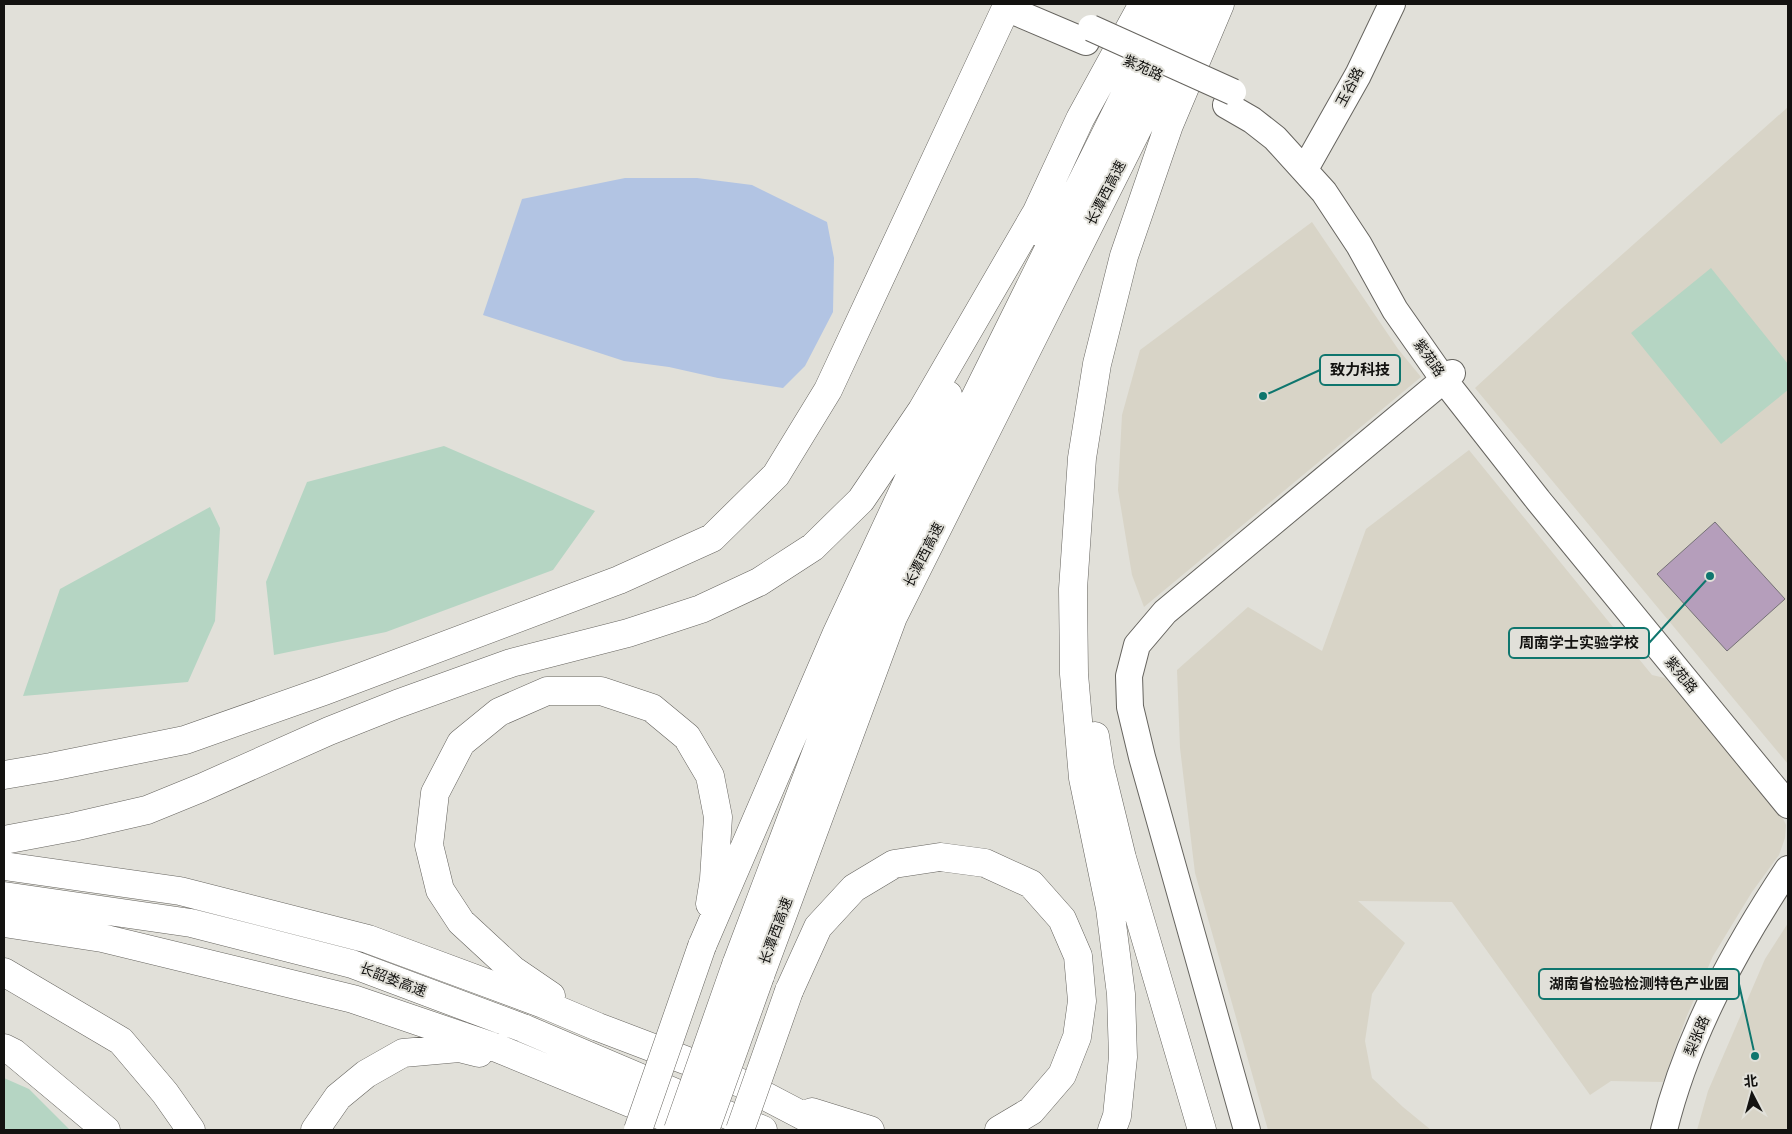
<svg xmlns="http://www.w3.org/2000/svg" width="1792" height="1134" font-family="'Nunito Sans','Noto Sans SC',sans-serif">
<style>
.built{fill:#d8d4c7}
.green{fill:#b5d5c3}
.water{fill:#b2c4e3}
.building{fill:#b59ebb;stroke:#757176}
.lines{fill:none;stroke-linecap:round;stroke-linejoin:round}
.secondary-casing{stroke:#66645f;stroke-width:28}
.highway-casing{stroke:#66645f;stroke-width:29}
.secondary{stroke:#fff;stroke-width:26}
.highway{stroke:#fff;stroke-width:28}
.secondary-bridge-casing{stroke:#66645f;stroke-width:28;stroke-linecap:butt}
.highway-bridge-casing{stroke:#66645f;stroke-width:29;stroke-linecap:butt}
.secondary-bridge{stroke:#fff;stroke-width:26}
.highway-bridge{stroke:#fff;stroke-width:28}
.labels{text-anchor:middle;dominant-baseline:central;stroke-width:4;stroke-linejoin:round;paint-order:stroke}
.street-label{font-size:14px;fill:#131210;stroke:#e1e0d9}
.leader{fill:none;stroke:#0f766e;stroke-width:2}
.callout-dot{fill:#0f766e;stroke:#e1e0d9;stroke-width:2}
.callout{fill:#e1e0d9;stroke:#0f766e;stroke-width:2}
.callout-label{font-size:15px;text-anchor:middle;font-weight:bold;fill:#131210}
</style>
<rect width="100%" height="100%" fill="#e1e0d9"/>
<path class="built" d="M1788 107V764L1475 388 1562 308Z
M1312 222 1398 349 1421 377 1144 607 1132 575 1118 490 1122 415 1140 350Z
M1469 450 1652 675 1665 678 1778 808 1786 825 1785 838 1779 855 1752 892 1713 956 1686 1018 1663 1082 1611 1081 1590 1095 1452 902 1358 901 1405 943 1372 994 1365 1041 1372 1078 1403 1107 1431 1130H1268L1195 873 1180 748 1177 670 1248 607 1322 651 1366 529Z
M1788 923V1130H1697L1708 1091 1765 959Z"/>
<path class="green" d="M1711 268 1788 364V390L1721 444 1631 333Z
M444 446 595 511 553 570 386 632 274 655 266 582 307 482Z
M210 507 220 528 215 621 188 682 23 696 60 589Z
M4 1078 29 1089 70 1130H4Z"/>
<path class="water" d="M625 178H697L752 185 827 222 834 258 833 312 805 366 783 388 718 378 669 367 624 361 483 315 522 199Z"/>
<path class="building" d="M1715 522 1785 599 1727 651 1657 574Z"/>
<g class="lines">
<defs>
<path id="secondary" d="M1008 4 1006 8 1086 42
M1226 105 1252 120 1275 138 1324 192 1359 245 1395 310 1444 380 1538 500 1788 805
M1305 169 1358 75 1392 4
M1247 1130 1142 757 1130 707 1129 676 1137 645 1165 612 1452 373
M1664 1130C1687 1036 1735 949 1788 869"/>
<path id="highway" d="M1027 233 1080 119 1143 4
M1095 736 1100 768 1122 858 1202 1130
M4 775 51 767 185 740 324 691 619 580 712 538 776 475 828 390 1006 8
M4 840 73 827 147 810 201 788 329 731 397 704 511 663 628 633 701 609 759 582 813 547 861 500 922 410 1035 215
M4 866 180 891 368 939 546 1005 598 1027 727 1076 830 1130
M4 896 191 923 352 964 523 1028 763 1130
M4 923 102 938 353 999 497 1048 696 1130
M702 946 836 635 948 395
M736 965 871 608 1170 4
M4 972 121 1041 165 1093 191 1130
M760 976 893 617 1200 4
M789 991 818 927 854 888 894 864 940 857 985 863 1031 884 1062 919 1078 956 1082 1001 1077 1037 1062 1075 1031 1111 999 1130
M551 996 513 970 461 922 440 890 429 845 435 793 461 743 499 712 547 691H601L652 708 687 737 710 776 718 817 714 879 710 904
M4 1048 14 1053 106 1130
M812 1112 870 1130
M315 1130 338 1097 366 1074 403 1053 459 1048 479 1053
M1112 1130 1117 1116 1123 1057 1121 994 1110 908 1083 778 1074 674 1073 589 1082 458 1097 364 1124 256 1169 125 1220 4"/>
</defs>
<use href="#secondary" class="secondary-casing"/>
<use href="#highway" class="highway-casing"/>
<use href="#secondary" class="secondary"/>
<use href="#highway" class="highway"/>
<defs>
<path id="secondary-bridge" d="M1091 28 1233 92"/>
<path id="highway-bridge" d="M638 1130 702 946
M678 1130 736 965
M705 1130 760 976
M740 1130 789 991"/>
</defs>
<use href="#secondary-bridge" class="secondary-bridge-casing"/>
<use href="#highway-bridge" class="highway-bridge-casing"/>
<use href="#secondary-bridge" class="secondary-bridge"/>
<use href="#highway-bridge" class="highway-bridge"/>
</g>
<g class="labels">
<g class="street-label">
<text transform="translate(1143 68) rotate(24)">紫苑路</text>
<text transform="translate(1350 87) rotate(-62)">玉谷路</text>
<text transform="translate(1106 193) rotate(-63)">长潭西高速</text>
<text transform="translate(1429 358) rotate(55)">紫苑路</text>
<text transform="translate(924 555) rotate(-63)">长潭西高速</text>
<text transform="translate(1681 675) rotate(51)">紫苑路</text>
<text transform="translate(776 931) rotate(-70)">长潭西高速</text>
<text transform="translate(393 980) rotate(21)">长韶娄高速</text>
<text transform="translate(1697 1036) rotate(-67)">梨张路</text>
</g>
</g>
<path class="leader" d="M1263 396L1320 370M1710 576L1649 643M1755 1056L1739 984"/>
<g class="callout-dot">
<circle cx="1263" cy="396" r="5"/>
<circle cx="1710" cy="576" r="5"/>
<circle cx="1755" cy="1056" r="5"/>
</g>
<g class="callout">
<rect x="1320" y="355" width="80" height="30" rx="5"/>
<rect x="1509" y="628" width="140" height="30" rx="5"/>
<rect x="1539" y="969" width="200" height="30" rx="5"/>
</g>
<g class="callout-label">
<text x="1360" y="375">致力科技</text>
<text x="1579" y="648">周南学士实验学校</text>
<text x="1639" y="989">湖南省检验检测特色产业园</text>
</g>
<rect width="1792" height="1134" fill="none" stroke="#131210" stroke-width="10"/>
<g transform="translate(1752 1094) rotate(354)" stroke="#e1e0d9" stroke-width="4" paint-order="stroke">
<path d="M0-4L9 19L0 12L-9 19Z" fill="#131210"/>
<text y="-8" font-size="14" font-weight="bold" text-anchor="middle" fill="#131210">北</text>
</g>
</svg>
